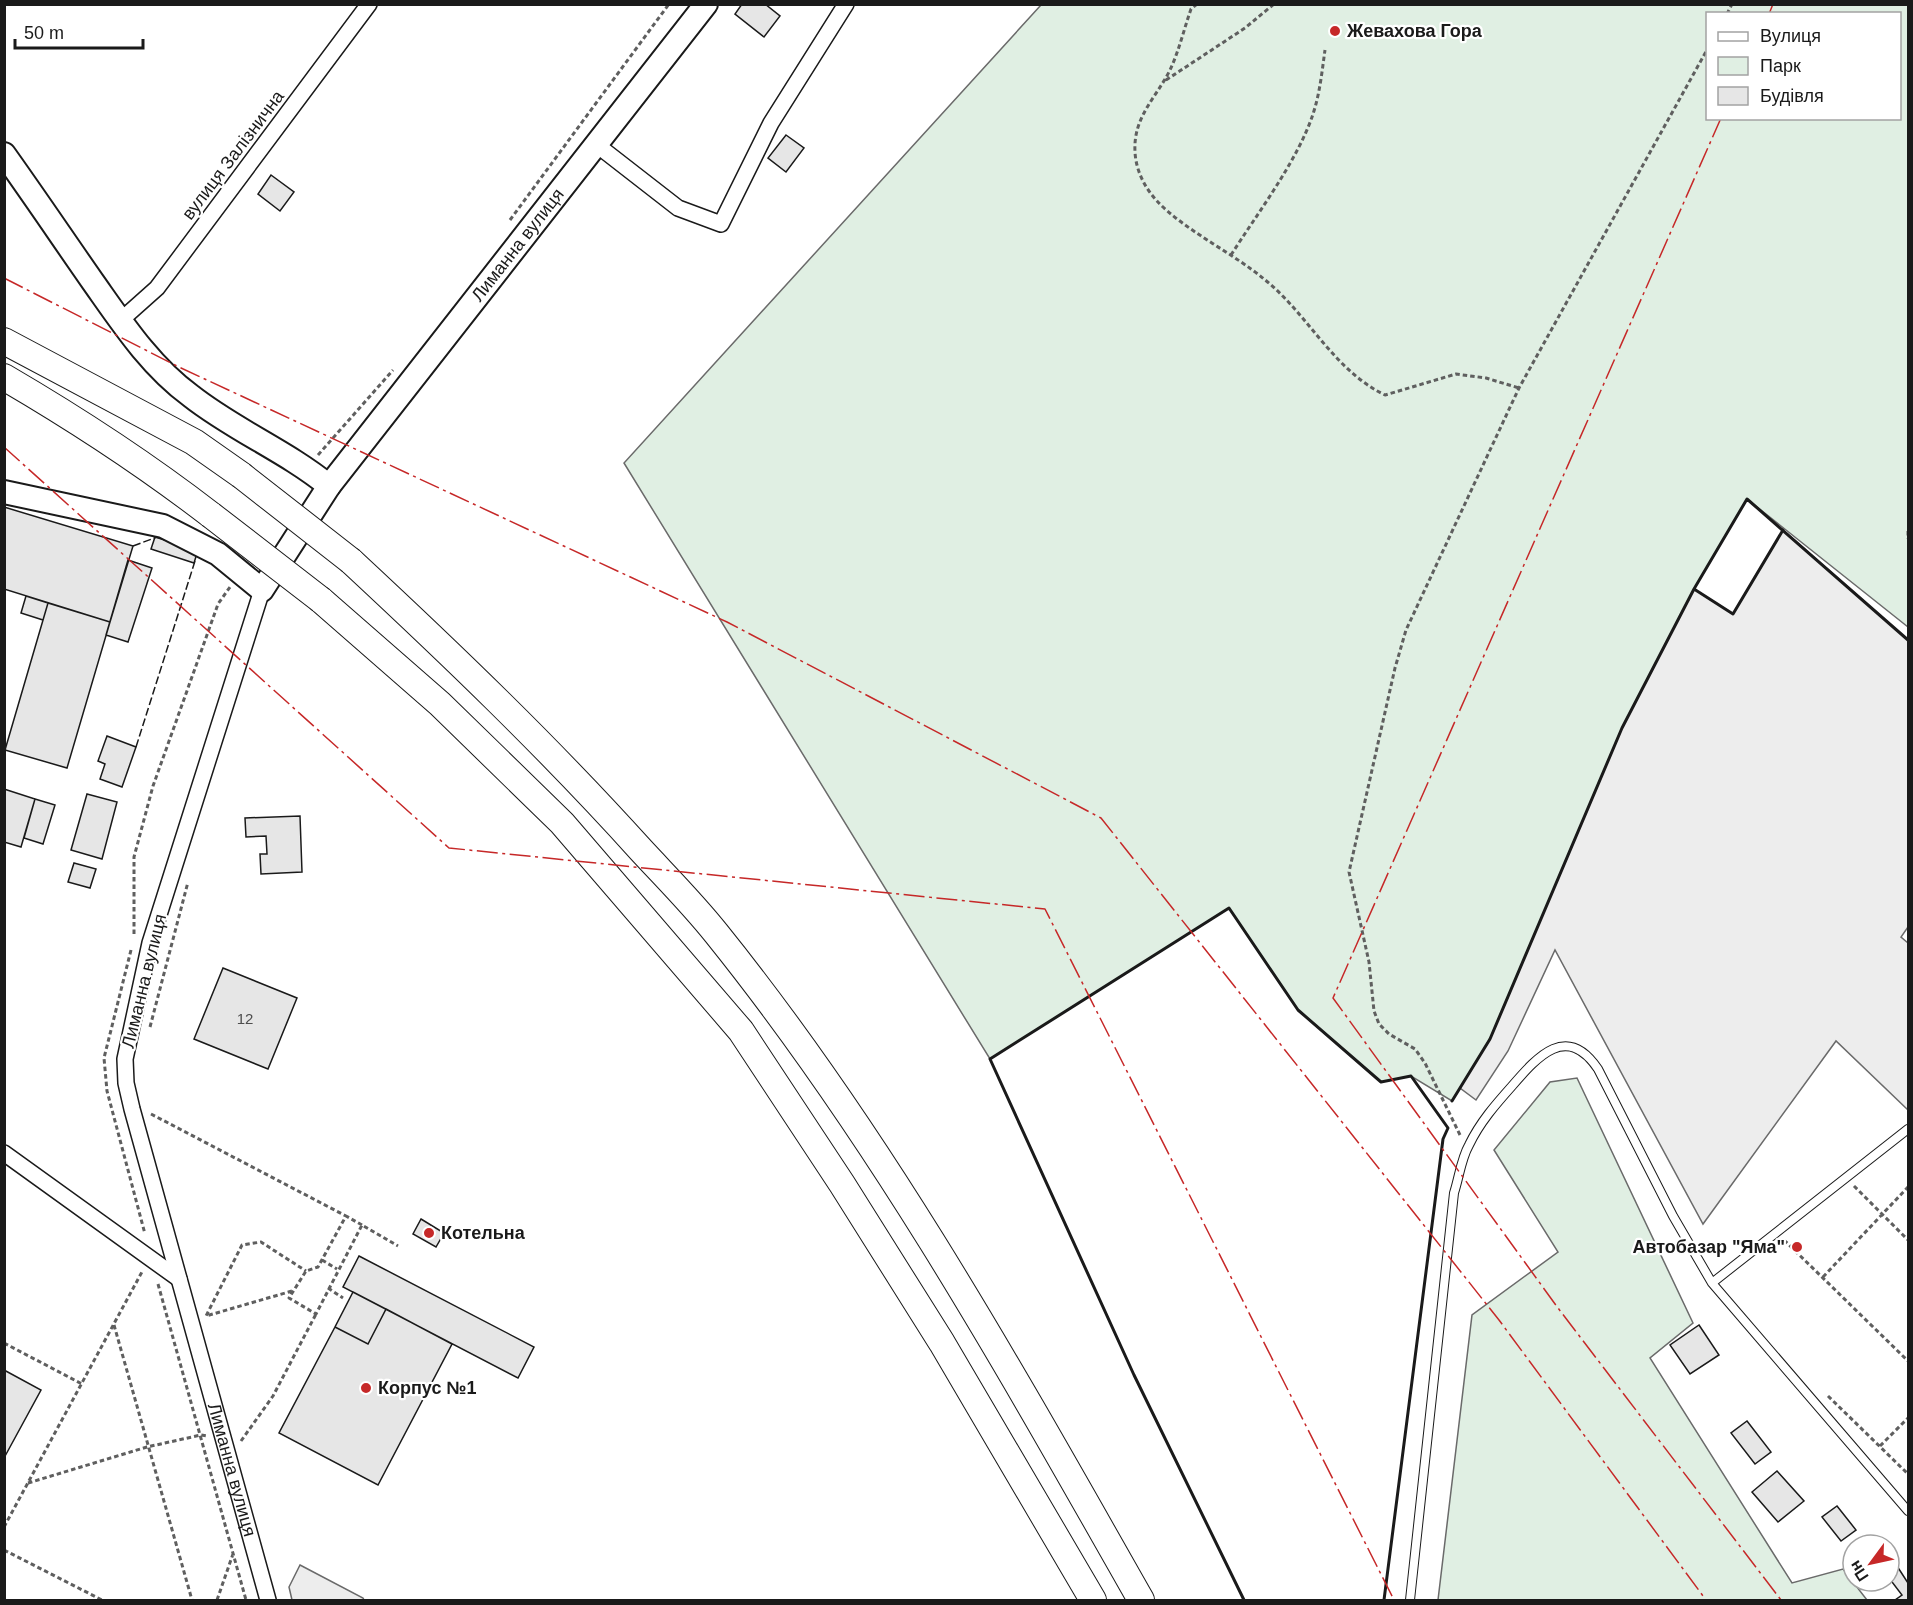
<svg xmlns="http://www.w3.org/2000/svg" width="1913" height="1605" font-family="Arial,sans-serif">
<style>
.green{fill:#e0efe3;stroke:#6a6a6a;stroke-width:1.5;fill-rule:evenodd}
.parking{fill:#ededed;stroke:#6a6a6a;stroke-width:1.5}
.building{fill:#e6e6e6;stroke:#1a1a1a;stroke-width:1.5}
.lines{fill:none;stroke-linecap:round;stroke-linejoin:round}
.service-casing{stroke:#1a1a1a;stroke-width:10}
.minor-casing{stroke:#1a1a1a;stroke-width:18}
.secondary-casing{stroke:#1a1a1a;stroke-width:26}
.trunk-casing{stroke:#1a1a1a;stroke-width:28}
.path{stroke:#5f5f5f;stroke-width:3;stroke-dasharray:4.5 3;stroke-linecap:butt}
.service{stroke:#fff;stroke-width:8}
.minor{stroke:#fff;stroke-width:15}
.secondary{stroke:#fff;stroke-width:22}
.trunk{stroke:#fff;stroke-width:26}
.trunk-bridge-casing{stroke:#1a1a1a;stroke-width:28;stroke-linecap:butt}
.trunk-bridge{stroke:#fff;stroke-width:26}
.fence{stroke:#1a1a1a;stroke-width:1.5;stroke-dasharray:8 3;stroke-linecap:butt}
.wall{stroke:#1a1a1a;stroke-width:3}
.power{stroke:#c62828;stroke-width:1.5;stroke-dasharray:21 4.5 3 4.5;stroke-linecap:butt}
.poi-dot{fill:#c62828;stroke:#fff;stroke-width:2}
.labels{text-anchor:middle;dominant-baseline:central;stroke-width:4.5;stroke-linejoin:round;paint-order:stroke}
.number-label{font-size:15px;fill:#4d4d4d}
.poi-label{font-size:18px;font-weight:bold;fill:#1a1a1a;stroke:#fff;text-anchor:start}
.street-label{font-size:18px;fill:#1a1a1a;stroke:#fff}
</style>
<rect width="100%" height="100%" fill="#fff"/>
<path class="green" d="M1041 5H1908V627L1747 499 1694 589 1490 1039 1452 1101 1411 1076 1381 1082 1298 1010 1229 908 990 1059 624 463ZM1708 14H1900V118H1708Z
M1577 1078 1693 1323 1650 1358 1792 1583 1843 1569 1867 1600H1438L1472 1315 1558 1252 1494 1150 1550 1082Z"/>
<path class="parking" d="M1783 530 1908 640V927L1901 937 1908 943V1110L1836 1041 1703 1224 1555 950 1508 1051 1476 1100 1460 1088 1490 1039 1622 728 1694 589 1733 614Z
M300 1565 363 1598 364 1600H292L289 1587Z"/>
<path class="building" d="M742 4H765L780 16 764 37 735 14Z
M786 135 804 148 786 172 768 158Z
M271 175 294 192 280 211 258 194Z
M4 507 133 546 110 622 4 589Z
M155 537 198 550 194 563 151 549Z
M128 560 152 568 128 642 106 635Z
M26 596 48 603 43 620 21 613Z
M48 603 110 622 67 768 5 750Z
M107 736 136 747 122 787 100 779 105 764 98 761Z
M4 789 35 799 21 847 4 842Z
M87 794 117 802 102 859 71 850Z
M35 799 55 805 43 844 24 838Z
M300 816 302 872 261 874 260 854H267L266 836 246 837 245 818Z
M74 863 96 869 90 888 68 882Z
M223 968 297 998 268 1069 194 1039Z
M421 1219 444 1233 436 1247 413 1234Z
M359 1256 534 1347 518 1378 343 1287Z
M353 1292 386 1309 368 1344 335 1327Z
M386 1309 452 1344 378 1485 279 1433 335 1327 368 1344Z
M1699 1325 1719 1355 1690 1374 1670 1345Z
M4 1370 41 1390 4 1458Z
M1747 1421 1771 1452 1755 1464 1731 1433Z
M1777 1471 1804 1501 1778 1522 1752 1492Z
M1837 1506 1856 1530 1841 1541 1822 1517Z
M1897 1566 1908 1583V1600H1895L1902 1595 1889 1578V1572Z"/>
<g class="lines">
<defs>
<path id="service" d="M1712 1283 1908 1129
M1410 1600 1454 1193C1459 1178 1461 1159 1469 1145 1480 1122 1496 1104 1512 1086 1538 1056 1567 1023 1598 1069L1673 1216 1712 1283 1908 1511"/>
<g id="minor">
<path d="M597 145 678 208 721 224 771 123 846 4"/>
<path d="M120 321 157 288 369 4"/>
<path id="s1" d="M262 590 150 943 125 1059 126 1083 132 1109 268 1600"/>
<path d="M4 1153 179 1279"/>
</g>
<g id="secondary">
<path d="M4 154C34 196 63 239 93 282 122 323 150 366 191 396 234 430 286 451 329 486"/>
<path id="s2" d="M4 492 163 526 218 554 262 590 329 486 706 4"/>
</g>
<path id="trunk" d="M4 341 194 442 241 475
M4 377C76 419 145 464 211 515
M351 561C451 654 549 748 641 850 666 877 693 904 716 933 882 1139 1011 1371 1141 1600
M321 600 440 704 562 823 741 1031 842 1184 942 1343 1093 1600"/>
</defs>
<use href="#service" class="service-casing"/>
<use href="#minor" class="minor-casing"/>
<use href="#secondary" class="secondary-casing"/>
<use href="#trunk" class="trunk-casing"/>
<path class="path" d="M1197 4 1191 9C1184 29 1179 51 1170 70 1156 98 1133 117 1135 152 1136 171 1145 188 1157 201 1184 230 1233 253 1264 279 1309 315 1333 370 1385 395L1456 374 1486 378 1519 388
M1727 14 1732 4
M1166 80 1245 28 1274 4
M510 220 669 4
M1231 255C1257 214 1298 160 1313 114 1320 93 1322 71 1325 50
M318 455 393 370
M1908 531V539
M134 934V857L153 786 218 604 230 587
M131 950 104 1058 107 1091 145 1234
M150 1027 188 882
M151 1114 346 1216
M1460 1135 1425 1063 1415 1049 1389 1034 1379 1024 1374 1011 1369 962 1349 872 1395 668 1406 630 1519 388 1708 48
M1854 1186 1908 1240
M362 1225 346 1216 318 1267 306 1271 289 1298 316 1314 362 1225 398 1246
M1784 1240 1908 1361
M322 1260 337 1269
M1823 1277 1908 1187
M158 1284 246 1600
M328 1288 343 1298
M292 1291 206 1316 242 1245 261 1242 306 1271
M114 1325 192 1600
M4 1343 82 1384
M1828 1396 1908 1474
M241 1441 273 1396 316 1314
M1880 1446 1908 1418
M28 1483 147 1447 201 1435 208 1436
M4 1527 143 1270
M4 1550 102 1600
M217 1600 233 1554"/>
<use href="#service" class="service"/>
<use href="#minor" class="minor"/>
<use href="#secondary" class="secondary"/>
<use href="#trunk" class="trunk"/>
<defs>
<path id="trunk-bridge" d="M241 475 351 561
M211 515 321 600"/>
</defs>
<use href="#trunk-bridge" class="trunk-bridge-casing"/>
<use href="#trunk-bridge" class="trunk-bridge"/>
<path class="fence" d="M133 546 157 537
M136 747 195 561"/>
<path class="wall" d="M1694 589 1733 614 1783 530
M1452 1101 1490 1039 1622 728 1694 589 1747 499 1908 640
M1244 1600 1134 1375 990 1059 1229 908 1298 1010 1381 1082 1411 1076 1448 1128 1443 1139 1384 1600"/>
<path class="power" d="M1769 14 1773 4
M1721 118 1333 998 1558 1308 1781 1600
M4 278 179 367 727 622 1101 818 1499 1320 1706 1600
M4 447 449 848 1045 909 1394 1600"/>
</g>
<g class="poi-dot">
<circle cx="1335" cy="31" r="6"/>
<circle cx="429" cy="1233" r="6"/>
<circle cx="1797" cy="1247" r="6"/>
<circle cx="366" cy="1388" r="6"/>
</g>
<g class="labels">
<g class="number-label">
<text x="245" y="1018">12</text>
</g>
<g class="poi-label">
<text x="1347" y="31">Жевахова Гора</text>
<text x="441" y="1233">Котельна</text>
<text x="1785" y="1247" text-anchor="end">Автобазар "Яма"</text>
<text x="378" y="1388">Корпус №1</text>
</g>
<g class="street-label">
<text transform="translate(233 155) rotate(-53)">вулиця Залізнична</text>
<text stroke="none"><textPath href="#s2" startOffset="711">Лиманна вулиця</textPath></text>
<text transform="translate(144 981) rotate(-76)">Лиманна вулиця</text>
<text stroke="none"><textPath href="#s1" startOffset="914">Лиманна вулиця</textPath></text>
</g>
</g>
<rect width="1913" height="1605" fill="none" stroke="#1a1a1a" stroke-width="12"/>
<rect x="1706" y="12" width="195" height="108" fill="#ffffff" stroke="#a3a3a3" stroke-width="1.5"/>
<rect x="1718" y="32" width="30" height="9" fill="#ffffff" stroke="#a3a3a3" stroke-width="1.5"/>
<text x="1760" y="42" font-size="18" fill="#1a1a1a">Вулиця</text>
<rect x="1718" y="57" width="30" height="18" fill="#e0efe3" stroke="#a3a3a3" stroke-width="1.5"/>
<text x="1760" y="72" font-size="18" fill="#1a1a1a">Парк</text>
<rect x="1718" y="87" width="30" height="18" fill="#e6e6e6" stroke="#a3a3a3" stroke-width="1.5"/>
<text x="1760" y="102" font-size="18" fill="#1a1a1a">Будівля</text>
<g transform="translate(1871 1563) rotate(237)"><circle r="28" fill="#ffffff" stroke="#a3a3a3" stroke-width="1.5"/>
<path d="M0-4.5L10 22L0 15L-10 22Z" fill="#c62828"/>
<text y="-9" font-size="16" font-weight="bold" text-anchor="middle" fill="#1a1a1a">Пн</text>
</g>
<path d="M15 39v9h128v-9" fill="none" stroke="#1a1a1a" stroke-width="3"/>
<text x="24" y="39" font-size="18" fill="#1a1a1a" stroke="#ffffff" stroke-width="4.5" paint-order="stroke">50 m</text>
</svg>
